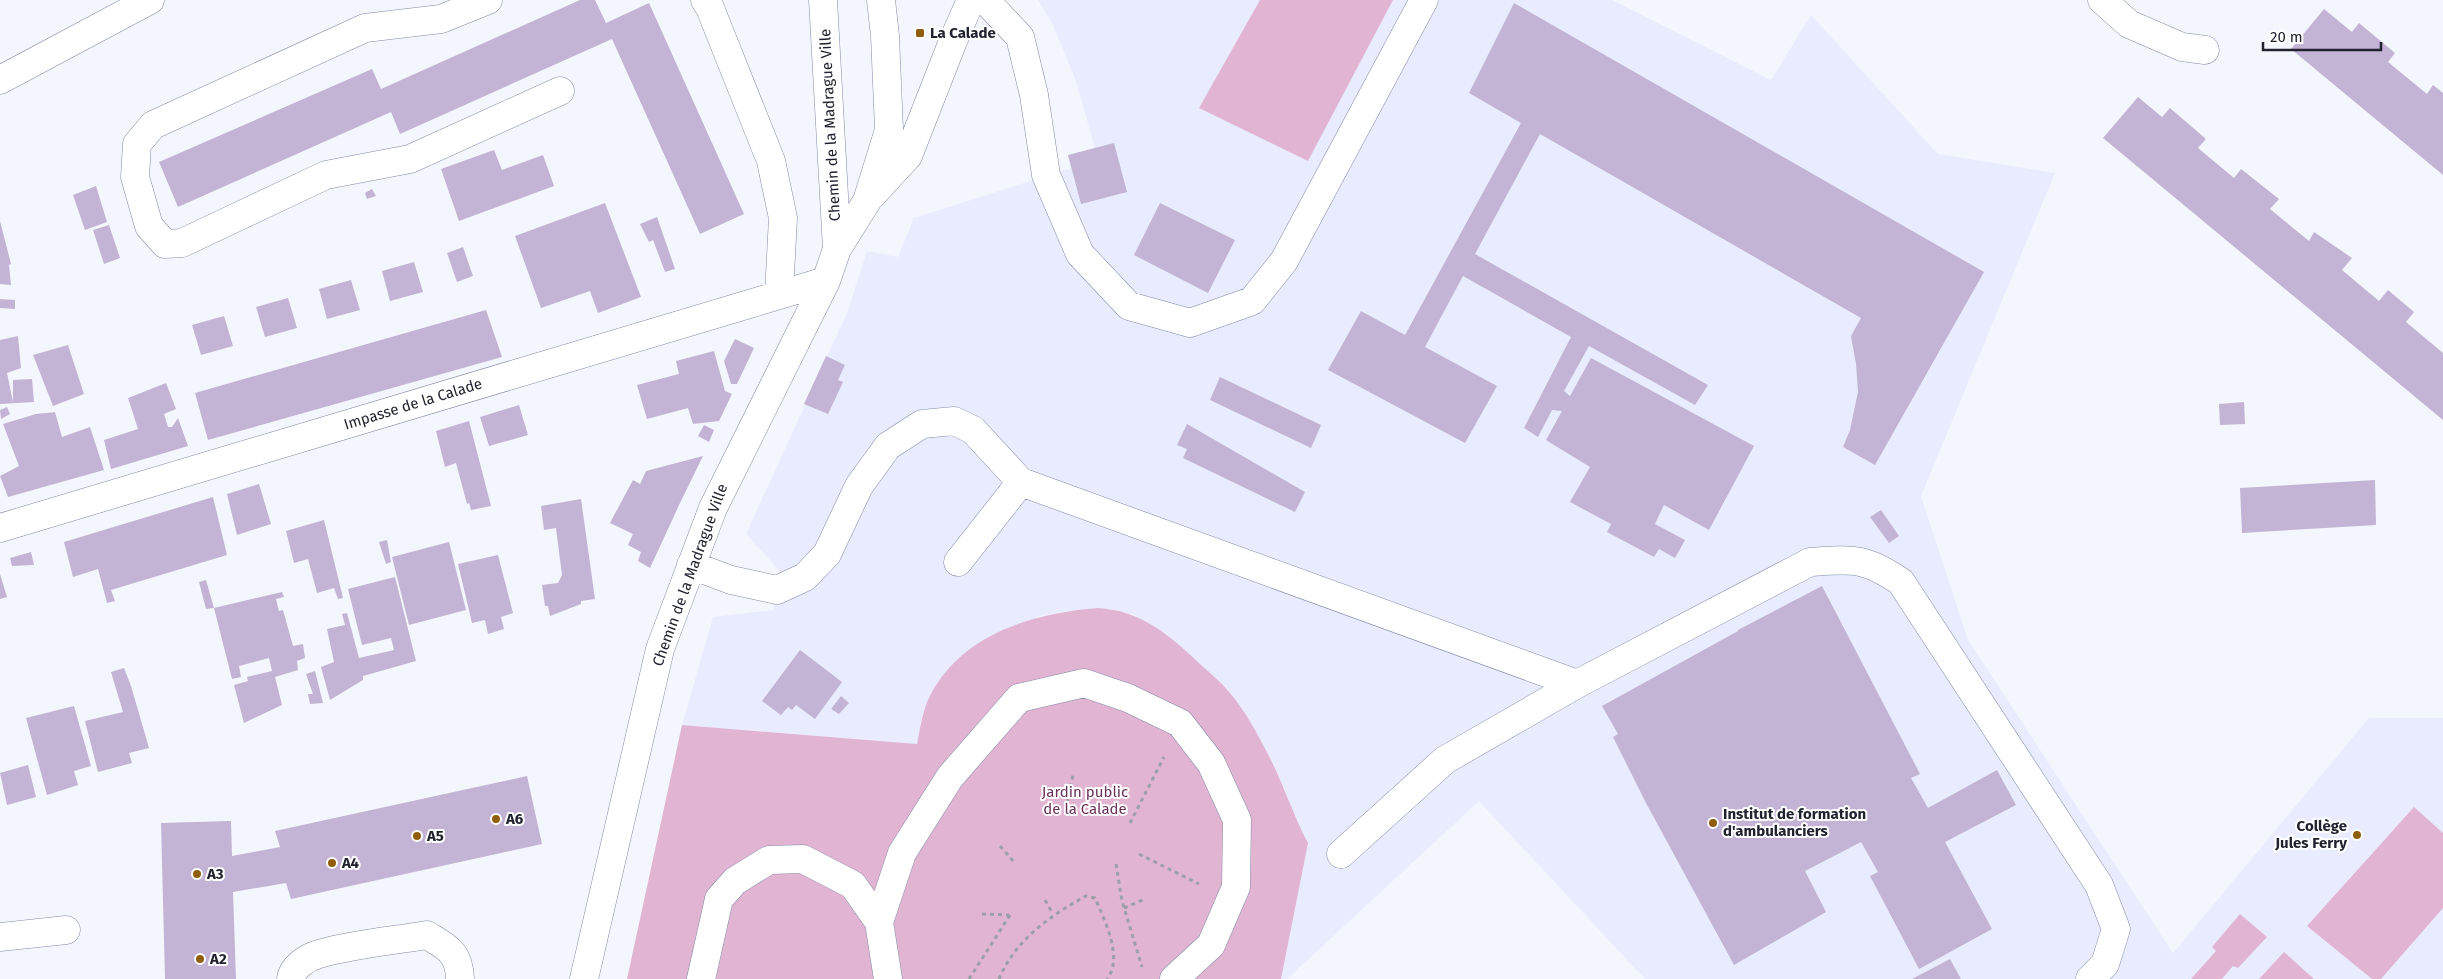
<svg xmlns="http://www.w3.org/2000/svg" width="2443" height="979" font-family="'Fira Sans',sans-serif">
<style>
.built{fill:#e9ecfe}
.green{fill:#e1b5d2}
.building{fill:#c3b3d4}
.lines{fill:none;stroke-linecap:round;stroke-linejoin:round}
.minor-casing{stroke:#8389a9;stroke-width:29}
.path{stroke:#9d9fa8;stroke-width:3;stroke-dasharray:4 4;stroke-linecap:butt}
.minor{stroke:#fff;stroke-width:28}
.poi-dot{fill:#905e0d;stroke:#fff;stroke-width:2}
.labels{text-anchor:middle;dominant-baseline:central;stroke-width:4;stroke-linejoin:round;paint-order:stroke}
.poi-label{font-size:15px;font-weight:bold;fill:#20222f;stroke:#fff;text-anchor:start}
.street-label{font-size:15px;fill:#20222f;stroke:#fff}
.park-label{font-size:15px;fill:#69315a;stroke:#fff}
</style>
<rect width="100%" height="100%" fill="#f4f6fd"/>
<path class="built" d="M1038 0H1612L1771 80 1811 15 1938 154 2055 173 1921 496 1968 640 2173 953 2369 718H2443V979H1645L1479 801 1287 979H1281L1308 843 1295 818 1285 790 1270 757 1229 692 1166 634 1132 614 1111 609 1069 611 1039 616 952 664 928 701 921 720 917 744 682 725 713 617 773 610 781 572 746 534 847 313 867 251 898 257 914 218 1071 168 1068 155 1095 148 1076 81 1053 25Z"/>
<path class="green" d="M1260 0H1393L1308 161 1199 108Z
M1098 608C1141 610 1172 637 1201 665 1211 674 1221 682 1229 692 1245 710 1258 735 1269 756 1284 785 1293 815 1308 843L1281 979H627L682 725 917 744C920 729 922 714 928 700 958 635 1032 613 1098 608Z
M2414 807 2443 833V908L2381 979H2372L2307 926Z
M2240 914 2267 937 2238 968 2233 966 2222 979H2191L2216 951 2212 947Z
M2284 952 2314 979H2259Z"/>
<path class="building" d="M580 0H595L606 23 649 3 744 214 700 234 612 39 400 134 391 112 178 207 159 162 372 69 381 89Z
M1514 3 1984 272 1875 465 1843 447 1850 430 1858 392 1856 364 1851 336 1861 318 1540 134 1475 254 1708 385 1695 405 1589 346 1564 391 1570 396 1591 358 1754 446 1709 530 1664 505 1655 524 1685 540 1675 558 1659 549 1654 557 1607 532 1611 524 1570 502 1590 467 1546 440 1562 411 1552 410 1538 437 1524 428 1571 337 1463 276 1425 347 1497 386 1465 443 1328 370 1361 311 1405 335 1521 123 1469 93Z
M2324 9 2352 32 2359 23 2395 53 2388 62 2427 94 2433 85 2443 93V175L2291 49Z
M2138 97 2162 117 2170 108 2206 139 2198 148 2234 178 2241 169 2279 199 2270 209 2309 241 2314 232 2352 258 2342 270 2379 301 2388 290 2414 312 2406 322 2443 353V420L2103 138Z
M1114 143 1127 192 1081 204 1068 155Z
M494 150 502 170 543 155 554 186 459 221 441 169Z
M96 186 107 222 85 230 73 195Z
M372 189 376 196 367 199 365 193Z
M605 203 641 297 598 313 590 291 541 308 515 236Z
M1160 203 1235 240 1208 293 1134 255Z
M657 217 675 269 665 272 653 240 649 242 640 224Z
M0 221 11 264 9 265 11 285 0 284Z
M109 225 120 258 104 264 93 230Z
M463 247 473 276 457 282 447 253Z
M414 262 423 292 390 301 382 271Z
M351 280 360 310 327 319 319 289Z
M288 298 297 328 265 337 256 307Z
M0 299 15 300V309L0 308Z
M486 310 502 357 208 440 195 393Z
M224 316 233 346 201 355 192 325Z
M18 336 21 368 7 373 13 402V380L32 379 34 402 0 404V340Z
M735 339 754 348 737 384H731L724 361Z
M68 345 84 394 53 406 33 355Z
M714 351 725 391 732 394 719 421 693 424 688 408 647 419 637 385 679 374 676 361Z
M826 356 845 365 838 380 843 382 828 414 804 404Z
M1220 377 1321 425 1311 448 1210 400Z
M166 383 176 409 164 414 168 427H172L178 418 188 446 111 469 104 440 138 429 128 398Z
M2244 402 2245 424 2220 425 2219 404Z
M519 405 528 435 489 446 480 417Z
M7 407 10 414 1 419 0 410Z
M55 412 62 437 90 427 104 470 8 497 0 476 19 466 3 424 36 414Z
M469 421 491 506 471 510 469 503 467 504 456 463 445 467 436 431Z
M1187 424 1305 492 1295 512 1183 458 1187 449 1177 445Z
M704 425 714 430 709 442 698 436Z
M703 456 680 503 650 568 638 561 641 552 628 545 633 534 610 523 633 480 640 484 646 471Z
M2375 480 2376 525 2242 533 2240 488Z
M259 484 271 524 237 535 227 494Z
M213 497 227 555 111 590 115 601 107 603 98 569 73 577 64 542Z
M581 499 595 599 581 601V604L550 616 548 606H545L542 585 558 583 562 575 556 528 544 530 541 506Z
M1881 510 1899 536 1889 543 1870 517Z
M324 520 343 598 338 599 334 588 317 593 308 559 294 563 286 531Z
M387 540 391 562 386 564 379 542Z
M449 542 466 610 409 625 392 557Z
M31 552 34 565 12 566 10 558Z
M498 555 513 613 501 617 504 629 488 634 485 620 472 623 458 564Z
M0 574 7 597 0 599Z
M395 577 416 661 363 676V680L330 700 321 667 334 662 327 629 345 625 342 614 347 613 359 658 394 650 391 638 362 645 348 589Z
M206 580 214 608 206 609 199 582Z
M1822 586 1920 774 1911 778 1928 808 1997 770 2016 805 1945 842 1992 929 1919 969 1870 876 1878 872 1861 842 1805 871 1826 912 1734 965 1646 803 1613 737 1618 734 1602 706 1738 631V630Z
M282 592 284 597 276 599 279 611 283 610 293 646 303 644 305 658 297 661 298 670 275 677 282 705 244 723 234 685 248 681 247 677 272 671 269 658 239 666 241 677 232 679 214 608Z
M800 650 842 682 815 719 796 705 792 710 788 707 781 715 762 701Z
M124 668 131 686 149 748 129 753 132 763 98 772 85 721 123 712 111 672Z
M315 671 323 703 310 704 308 694H313L306 674Z
M841 696 849 703 839 714 831 709Z
M74 706 91 766 74 771 78 785 47 795 26 718Z
M28 765 36 797 7 805 0 773Z
M527 776 542 844 291 899 286 883 233 892 236 979H165L161 823 231 821 232 856 280 847 275 831Z
M1950 959 1961 979H1912Z"/>
<g class="lines">
<defs>
<path id="minor" d="M488 0 441 19 365 28 153 125 137 144 135 177 149 226 165 244 182 243 326 175 410 159 560 91
M705 0 710 8 771 161 783 218 779 294
M823 0 837 249
M985 0 1020 37 1034 95 1046 175 1080 254 1129 306 1190 323 1252 301 1284 261 1424 0
M2102 0 2129 24 2182 47 2205 50
M0 80 150 0
M873 194 908 156 953 41 971 0
M0 528 826 281
M958 562 1021 482
M691 565 731 580 777 590 805 577 827 554 859 486 888 446 922 424 954 421 973 430 1021 482 1577 684 1810 562C1852 559 1865 557 1901 582L2099 885 2116 929 2105 964 2090 979
M1341 854 1445 760 1577 684
M0 937 66 930
M291 979C292 967 308 957 319 954 353 944 391 941 427 935 448 948 459 952 460 979
M584 979 660 649 713 508 826 281 837 249 867 201 889 130 885 36 881 0
M701 979 719 899 735 881 769 860 803 859 853 885 879 922
M888 979 879 922 902 853 950 777 1019 698 1084 683 1128 698 1180 723 1211 763 1237 820 1236 887 1211 945 1174 979"/>
</defs>
<use href="#minor" class="minor-casing"/>
<path class="path" d="M1067 803 1073 775
M1130 823 1164 757
M1000 846 1015 863
M1139 854 1199 884
M1116 864 1122 901 1142 967
M1045 900 1053 914
M1124 908 1145 899
M982 914 1009 915
M969 979 1010 915
M999 979C1015 940 1051 915 1086 896L1095 898C1104 919 1124 958 1107 979"/>
<use href="#minor" class="minor"/>
</g>
<g class="poi-dot">
<rect x="915" y="28" width="10" height="10" rx="2.5"/>
<circle cx="496" cy="819" r="5"/>
<circle cx="1713" cy="823" r="5"/>
<circle cx="2357" cy="835" r="5"/>
<circle cx="417" cy="836" r="5"/>
<circle cx="332" cy="863" r="5"/>
<circle cx="197" cy="874" r="5"/>
<circle cx="200" cy="959" r="5"/>
</g>
<g class="labels">
<g class="poi-label">
<text x="930" y="33">La Calade</text>
<text x="1723" y="814">Institut de formation<tspan x="1723" dy="17">d'ambulanciers</tspan></text>
<text x="506" y="819">A6</text>
<text x="2347" y="826" text-anchor="end">Collège<tspan x="2347" dy="17">Jules Ferry</tspan></text>
<text x="427" y="836">A5</text>
<text x="342" y="863">A4</text>
<text x="207" y="874">A3</text>
<text x="210" y="959">A2</text>
</g>
<g class="street-label">
<text transform="translate(830 125) rotate(-93)">Chemin de la Madrague Ville</text>
<text transform="translate(413 404) rotate(-17)">Impasse de la Calade</text>
<text transform="translate(690 575) rotate(-70)">Chemin de la Madrague Ville</text>
</g>
<g class="park-label">
<text x="1085" y="792">Jardin public<tspan x="1085" dy="17">de la Calade</tspan></text>
</g>
</g>
<path d="M2263 42v8h118v-8" fill="none" stroke="#20222f" stroke-width="2.5"/>
<text x="2270" y="42" font-size="15" fill="#20222f" stroke="#ffffff" stroke-width="4" paint-order="stroke">20 m</text>
</svg>
